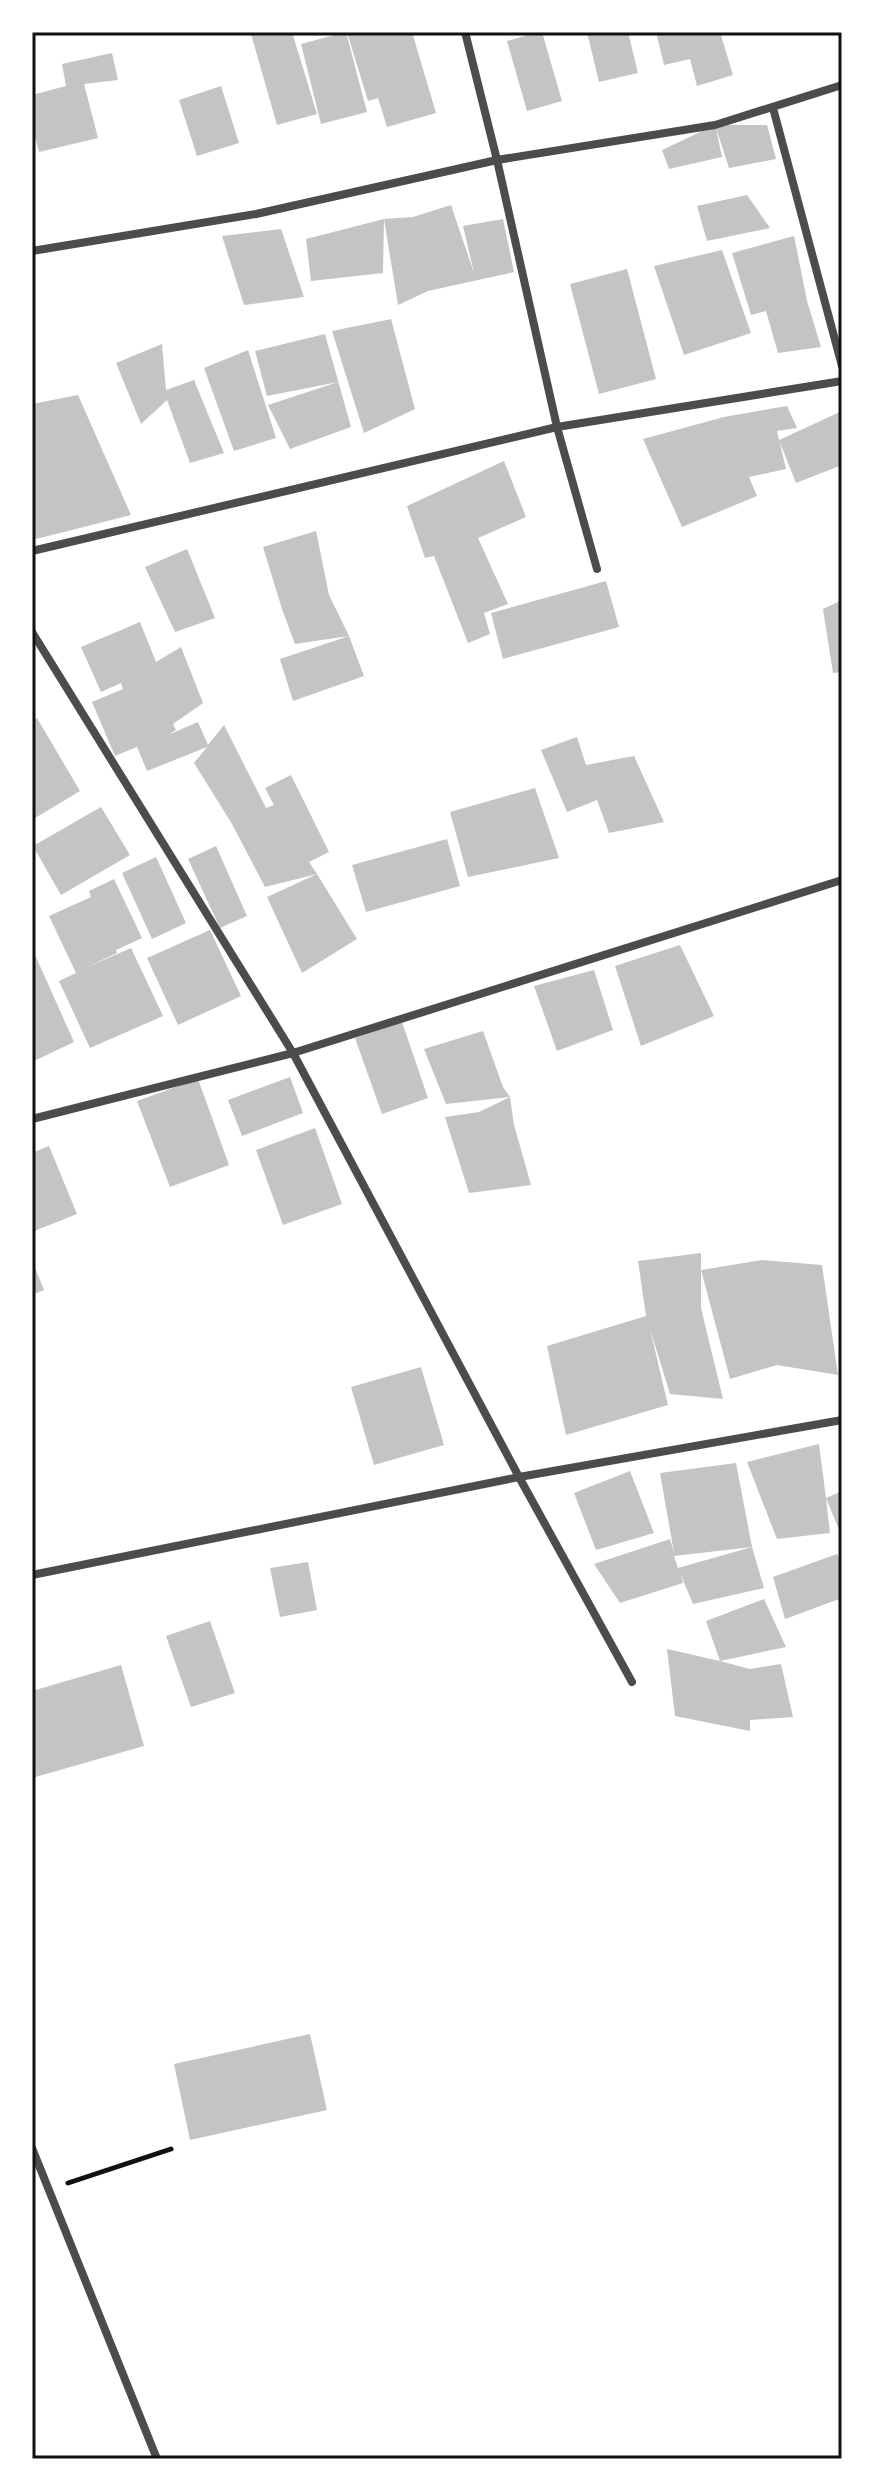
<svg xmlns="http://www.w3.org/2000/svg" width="874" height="2491" font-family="'Archivo Narrow',sans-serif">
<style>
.building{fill:#c4c4c4}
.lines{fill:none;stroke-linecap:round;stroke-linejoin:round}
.path{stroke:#111;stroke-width:5}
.minor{stroke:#4c4c4c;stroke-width:8}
.neatline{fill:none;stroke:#111;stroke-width:3}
</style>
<rect width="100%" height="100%" fill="#fff"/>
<path class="building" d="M258 32H292L317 114 277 125 251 34Z
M346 32 367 112 321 124 301 44Z
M347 32H412L436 113 387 127 378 98 368 101Z
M531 32H542L562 101 527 111 507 41 532 34Z
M587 32H628L638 73 599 82Z
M656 32H720L733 75 697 86 690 59 664 65Z
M112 53 118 80 84 84 98 138 39 152 32 125V95L66 86 62 64Z
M221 86 239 143 197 156 179 100Z
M715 125H767L776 159 729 168 716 128 722 157 669 169 662 150Z
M747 195 770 228 707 241 697 206Z
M451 205 474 273 463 226 503 219 514 272 428 291 398 305 384 219 413 217Z
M384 219 383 273 311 281 306 239Z
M281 229 304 297 244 305 222 236Z
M794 236 807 301 821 347 778 353 766 311 751 315 732 253Z
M722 250 751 333 684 355 654 266Z
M627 269 656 379 599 394 570 284Z
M391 319 415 409 364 433 332 331Z
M325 334 351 427 290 449 268 405 338 382 267 396 255 351Z
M162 344 166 390 194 380 224 453 190 463 167 400 141 424 116 363Z
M248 350 276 438 234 451 204 368Z
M78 395 131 515 36 539 32 533V404Z
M787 406 797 428 777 431 786 469 749 477 757 496 682 527 643 439 724 417Z
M842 411V465L796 483 779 440Z
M504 461 526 517 478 538 508 604 484 613 490 634 468 643 434 556 425 558 407 506Z
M316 531 329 595 349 636 364 676 293 701 280 659 349 636 295 644 282 609 263 547Z
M187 549 215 618 175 632 145 567Z
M606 581 619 627 503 659 491 613Z
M842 600V672L833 673 823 609Z
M140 622 156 662 181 647 203 703 173 724 176 730 168 735 198 722 208 745 224 725 266 808 274 805 265 788 291 775 329 852 309 862 317 874 265 887 232 824 194 763 207 747 147 771 137 747 115 756 92 702 123 689 121 683 101 692 81 647Z
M37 718 80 791 35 818 32 813V721Z
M577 737 586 765 634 756 664 822 609 833 597 800 567 812 541 750Z
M535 788 559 858 468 877 450 812Z
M101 807 130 855 61 895 33 846Z
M447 839 460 886 366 912 352 865Z
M216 846 247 916 220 928 188 859Z
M156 857 186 923 152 939 122 873Z
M317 874 357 939 302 973 267 897Z
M114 879 142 938 116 950 117 953 83 969 131 948 163 1016 90 1048 59 981 76 973 49 916 91 897 89 891Z
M210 930 241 996 178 1025 147 958Z
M680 945 714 1016 641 1046 615 966Z
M32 948 74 1042 32 1062Z
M594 970 613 1030 557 1051 534 986Z
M402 1022 428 1098 382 1114 355 1038Z
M483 1031 503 1087 510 1097 446 1104 424 1049Z
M290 1077 303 1113 242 1136 228 1100Z
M198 1079 229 1165 170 1187 137 1101Z
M510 1097 514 1125 531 1185 469 1193 445 1117 479 1112Z
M315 1128 342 1204 283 1225 256 1150Z
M49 1146 77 1214 32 1232V1153Z
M701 1253V1270L762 1260 822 1265 838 1375 777 1365 730 1379 701 1270V1308L723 1399 670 1394 650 1329 668 1405 566 1435 547 1346 646 1316 638 1261Z
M32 1260 44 1290 32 1295Z
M421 1367 444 1445 374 1465 351 1387Z
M819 1444 826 1498 842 1491V1537L826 1498 830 1533 777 1539 747 1462Z
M736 1463 752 1547 674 1556 678 1568 752 1547 764 1588 693 1604 680 1573 683 1583 620 1603 594 1564 670 1539 674 1553 660 1473Z
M630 1471 654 1533 596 1550 574 1493Z
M837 1554 842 1565V1598L785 1619 773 1577Z
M308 1562 317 1610 280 1617 270 1568Z
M764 1599 786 1647 720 1661 750 1669 781 1664 793 1717 750 1720V1731L675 1716 667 1649 720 1661 706 1621Z
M210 1621 235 1693 191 1707 166 1636Z
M121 1665 144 1746 32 1778V1691Z
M310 2034 327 2110 190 2140 174 2064Z"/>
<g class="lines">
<path class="path" d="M68 2183 171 2149"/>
<path class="minor" d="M465 32 497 160 557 427 597 569
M773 108 842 366
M32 251 256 214 497 160 715 125 842 85
M32 551 557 427 842 381
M32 632 293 1053 519 1477 632 1682
M32 1119 293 1053 842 880
M32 1575 519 1477 842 1420
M32 2148 157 2459"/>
</g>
<rect width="874" height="2491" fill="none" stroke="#ffffff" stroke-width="68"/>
<rect x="34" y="34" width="806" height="2423" class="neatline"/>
</svg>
